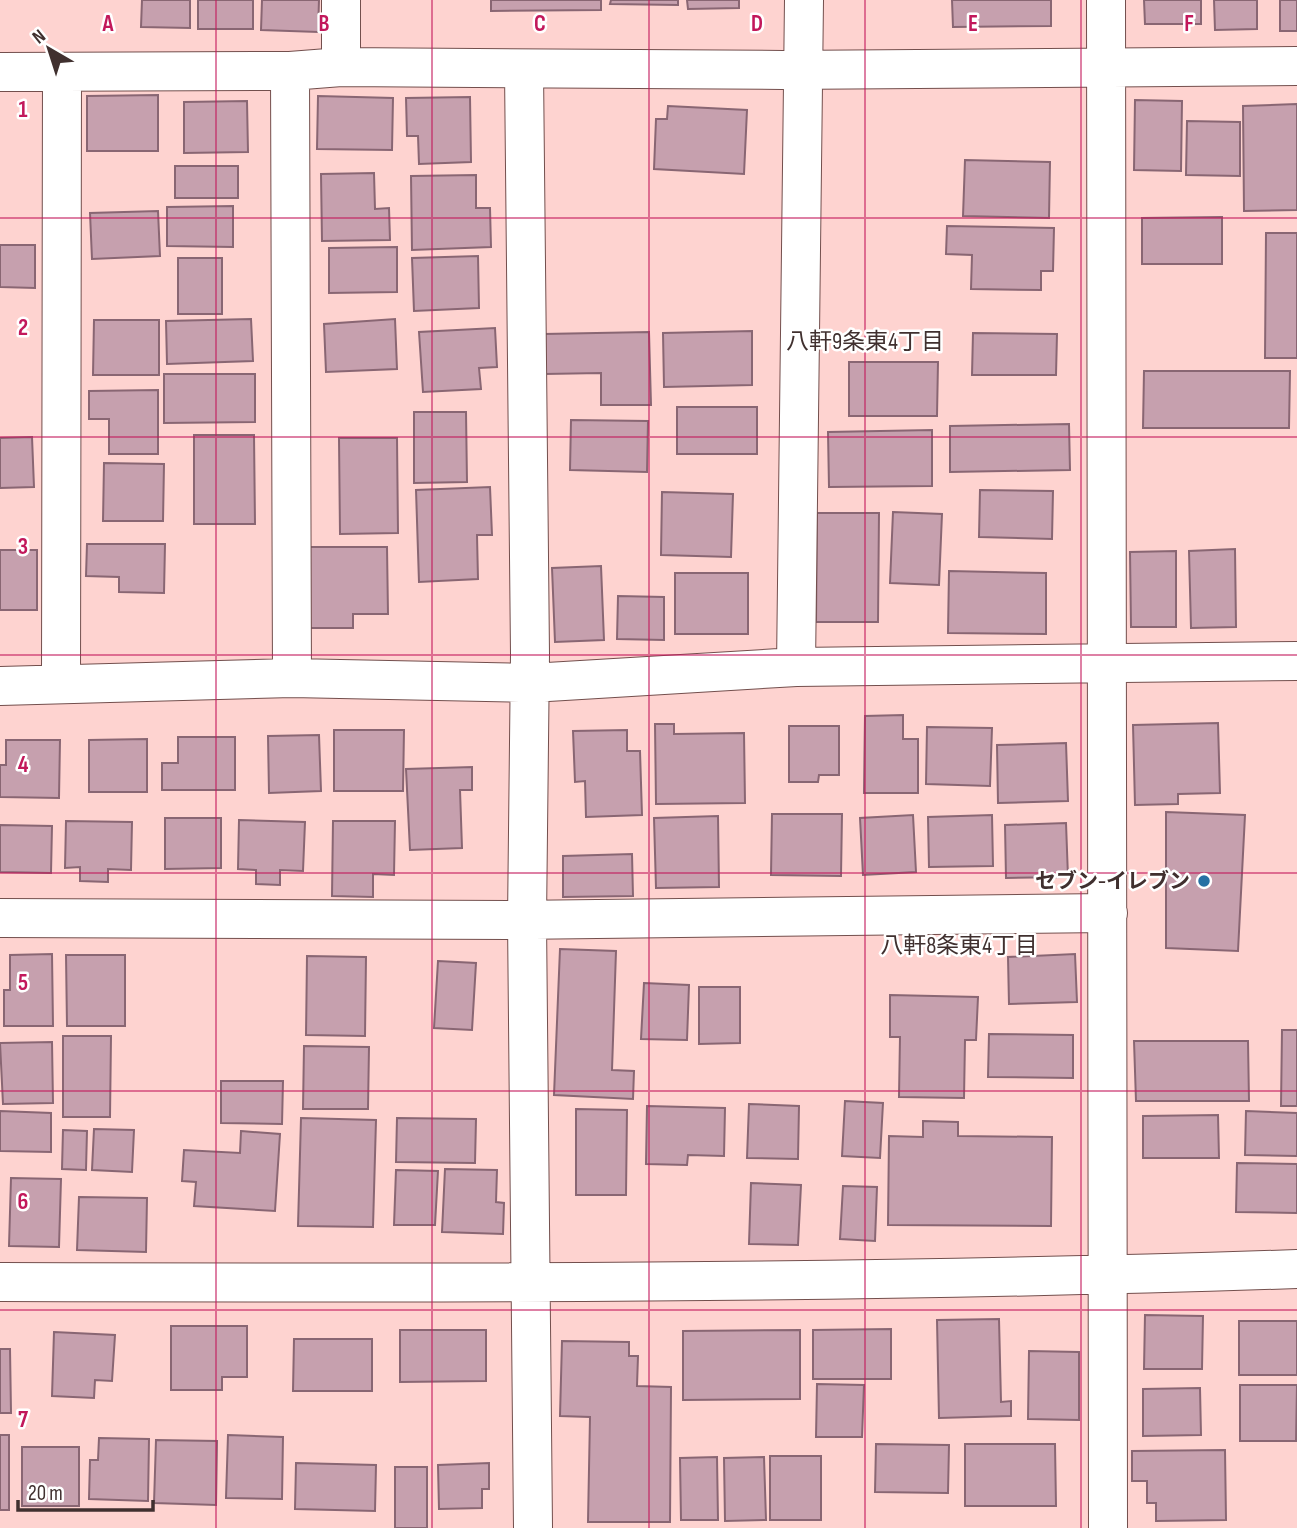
<svg xmlns="http://www.w3.org/2000/svg" width="1297" height="1528" font-family="'Sofia Sans Condensed','Noto Sans JP',sans-serif">
<style>
.building{fill:#c6a0ae;stroke:#896673;stroke-width:2}
.lines{fill:none;stroke-linecap:round;stroke-linejoin:round}
.minor-casing{stroke:#734f4d;stroke-width:40}
.minor{stroke:#fff;stroke-width:38}
.grid{fill:none;stroke:#c2185b;stroke-width:2;stroke-opacity:0.55}
.poi-dot{fill:#2671a4;stroke:#fff;stroke-width:2.5}
.labels{text-anchor:middle;dominant-baseline:central;stroke-width:5;stroke-linejoin:round;paint-order:stroke}
.poi-label{font-size:21px;font-weight:bold;fill:#40302f;stroke:#fff;text-anchor:end}
.neighbourhood-label{font-size:23px;fill:#40302f;stroke:#fff}
.grid-label{font-size:23px;text-anchor:middle;font-weight:bold;fill:#c2185b;stroke:#fff;stroke-width:5;stroke-linejoin:round;paint-order:stroke}
</style>
<rect width="100%" height="100%" fill="#fed3d0"/>
<path class="building" d="M142 0H190V28L141 27Z
M198 0H253V29H198Z
M262 0H319L318 32 261 30Z
M491 0H601V10L491 11Z
M611 0H678V5L610 4Z
M687 0H739V8L688 9Z
M952 0H1051V26L953 27Z
M1144 0H1201V24H1145Z
M1214 0H1257V29L1215 30Z
M1280 0H1297V31H1280Z
M158 95V151H87V96Z
M318 96 393 98 392 150 317 149Z
M470 97 471 162 419 164 418 136H407L406 98Z
M1135 100 1182 101 1181 171 1134 170Z
M247 101 248 152 184 153V102Z
M1297 104V210L1244 211 1243 106Z
M668 106 747 110 744 174 654 169 656 119H667Z
M1187 121 1240 122V176L1186 175Z
M965 160 1050 162 1049 218 963 216Z
M175 166H238V198H175Z
M374 173 375 209 389 208 390 240 322 241 321 174Z
M476 175V208H490L491 247 412 250 411 176Z
M233 206V247L167 246V207Z
M158 211 160 256 92 259 90 213Z
M1222 217V264H1142V218Z
M947 226 1054 228 1053 271H1041V290L971 289 972 255 946 254Z
M1266 233H1297V358H1265Z
M0 245H35V288L0 287Z
M397 247V292L329 293V248Z
M478 256 479 308 414 311 412 258Z
M178 258H222V314H178Z
M251 319 253 361 167 364 166 321Z
M395 319 397 369 326 372 324 324Z
M94 320H159V375H93Z
M495 328 497 367 479 368 481 389 423 392 419 332Z
M752 331V385L664 387 663 333Z
M649 332 651 405H601V373L545 374 544 334Z
M973 333 1057 334 1056 375H972Z
M849 362H938L937 416H849Z
M1144 371H1290L1289 428H1143Z
M164 374H255V422L164 423Z
M158 390V454H109V419H89V391Z
M677 407H757V454H677Z
M414 412H466L467 482 414 483Z
M571 420 648 421 647 472 570 470Z
M1069 424 1070 470 950 472V426Z
M932 430V486L829 487 828 432Z
M194 435H254L255 524H194Z
M32 437 34 487 0 488V438Z
M339 438H397L398 533 340 534Z
M104 463 164 464 163 521H103Z
M490 487 492 535H477L478 579 419 582 416 490Z
M980 490 1053 491 1052 539 979 537Z
M662 492 733 494 731 557 661 555Z
M893 512 942 514 939 585 890 583Z
M817 513H879L878 622H816Z
M87 544H165L164 593 119 592V577L86 576Z
M303 547H387L388 614H353V628H303Z
M1235 549 1236 627 1191 628 1189 551Z
M0 550H37V610H0Z
M1176 551V627H1131L1130 552Z
M601 566 604 640 555 642 552 568Z
M949 571 1046 573V634L948 633Z
M675 573H748V634H675Z
M618 596 664 597V640L617 639Z
M903 715V739H918V793H864L865 716Z
M1218 723 1220 793 1178 794V804L1135 805 1133 725Z
M655 724H674V734L744 733 745 803 656 804Z
M789 726H839V775H819L818 782H789Z
M927 727 992 728 990 786 926 784Z
M334 730H404L403 791H334Z
M627 730V751H640L642 815 586 817 585 781 575 782 573 731Z
M319 735 321 791 269 793 268 736Z
M178 737H235V790H162V763H178Z
M147 739V792H89V740Z
M6 740H60L59 798 0 797V765H6Z
M1066 743 1068 801 998 803 997 745Z
M472 767V790H460L462 848 410 850 406 769Z
M1166 812 1245 815 1238 951 1166 948Z
M772 814H842L841 876 771 875Z
M913 815 916 872 863 875 860 818Z
M992 815 993 866 929 867 928 817Z
M718 816 719 887 656 888 654 818Z
M165 818H221V868L165 869Z
M239 820 305 822 303 871 280 870V885L256 884V870L238 869Z
M66 821 132 822 131 870 108 869V882L80 881V867L65 868Z
M333 821H395L394 875 373 874V897L332 896Z
M1066 823 1068 877 1006 878 1005 825Z
M0 825 52 826 51 873 0 872Z
M632 854 633 896 563 897V856Z
M560 949 616 951 612 1070 634 1071 633 1099 554 1095Z
M52 954 53 1026H4V990H10V955Z
M1075 954 1077 1002 1009 1004 1008 957Z
M66 955H125V1026H67Z
M307 956 366 957 365 1036 306 1035Z
M438 961 476 963 472 1030 434 1028Z
M644 983 689 985 687 1040 641 1039Z
M699 987H740V1043L699 1044Z
M890 995 978 997 976 1040H965L964 1098 899 1097 900 1037H890Z
M1282 1030H1297V1106H1281Z
M989 1034 1073 1035V1078L988 1077Z
M63 1036H111L110 1117H63Z
M1134 1041H1248L1249 1101H1136Z
M52 1042 53 1103 3 1104 0 1043Z
M304 1046 369 1047 368 1109H303Z
M221 1081H283L282 1124 221 1123Z
M845 1101 883 1103 880 1158 842 1156Z
M749 1104 799 1106 798 1159 747 1158Z
M647 1106 725 1108 724 1156 688 1155 687 1165 646 1164Z
M576 1109 627 1110 626 1195H576Z
M0 1111 51 1113V1152L0 1151Z
M1246 1111 1297 1113V1156L1245 1155Z
M1218 1115 1219 1158H1143V1116Z
M301 1118 376 1120 373 1227 298 1226Z
M397 1118 476 1119 475 1163 396 1162Z
M923 1121 958 1122V1136L1052 1137 1051 1226 888 1225 889 1136 923 1137Z
M94 1129 134 1130 132 1172 92 1170Z
M63 1130 87 1131 86 1170 62 1169Z
M241 1131 280 1134 275 1211 194 1206 196 1182 182 1181 184 1150 240 1153Z
M1237 1163 1297 1164V1213L1236 1212Z
M445 1169 497 1170 496 1202 504 1203 503 1234 442 1232Z
M396 1170 438 1171 435 1225H394Z
M11 1178 61 1179 59 1247 9 1246Z
M751 1183 801 1185 798 1245 749 1244Z
M843 1186 877 1187 875 1241 840 1239Z
M79 1197 147 1198 146 1252 77 1250Z
M1145 1315 1203 1316 1202 1369H1144Z
M999 1319 1001 1402 1011 1401V1416L939 1418 937 1320Z
M1239 1321H1297V1375H1239Z
M171 1326H247V1377H222V1390H171Z
M891 1329V1379H813V1330Z
M400 1330H486V1381L400 1382Z
M800 1330V1399L683 1400V1331Z
M54 1332 115 1335 112 1381 95 1380 94 1398 52 1396Z
M294 1339H372V1391H293Z
M562 1341 629 1342V1356H638L637 1386 671 1387 670 1522H588L590 1417 560 1416Z
M0 1349H10L11 1413H0Z
M1029 1351 1079 1352V1420L1028 1419Z
M817 1384 864 1385 862 1437H816Z
M1240 1385H1297L1296 1441H1240Z
M1200 1388 1201 1435 1143 1436V1389Z
M0 1435H9V1510H0Z
M228 1435 283 1437 282 1499 226 1498Z
M99 1438 149 1439 148 1501 89 1499 90 1460H98Z
M156 1440 217 1441 216 1505 154 1503Z
M876 1444 949 1445 948 1493 875 1492Z
M965 1444H1055L1056 1506H965Z
M22 1447H79V1506H22Z
M1225 1450 1226 1520 1156 1521V1503H1147V1481H1132V1451Z
M770 1456H821V1520H770Z
M717 1457 718 1520H681L680 1458Z
M764 1457 766 1520 725 1521 724 1458Z
M296 1463 376 1465 375 1511 295 1509Z
M489 1463V1489H482V1508L439 1509 438 1465Z
M395 1467H427V1528H395Z"/>
<g class="lines">
<defs>
<path id="minor" d="M341 0V67
M1106 0 1108 1528
M524 70 530 654 527 920 533 1528
M290 71 292 678
M0 72 290 71 341 67 783 70 1297 66
M796 667 804 0
M61 684 62 72
M0 686 292 678 531 683 796 667 1297 661
M0 918 514 920 1108 913
M0 1282C432 1283 865 1284 1297 1269"/>
</defs>
<use href="#minor" class="minor-casing"/>
<use href="#minor" class="minor"/>
</g>
<path class="grid" d="M216 0V1528M432 0V1528M649 0V1528M865 0V1528M1081 0V1528M0 218H1297M0 437H1297M0 655H1297M0 873H1297M0 1091H1297M0 1310H1297"/>
<circle class="poi-dot" cx="1204" cy="881" r="7"/>
<g class="labels">
<g class="poi-label">
<text x="1190" y="881">セブン-イレブン</text>
</g>
<g class="neighbourhood-label">
<text x="865" y="342">八軒9条東4丁目</text>
<text x="959" y="946">八軒8条東4丁目</text>
</g>
</g>
<g class="grid-label">
<text x="108" y="31">A</text>
<text x="324" y="31">B</text>
<text x="540" y="31">C</text>
<text x="757" y="31">D</text>
<text x="973" y="31">E</text>
<text x="1189" y="31">F</text>
<text x="23" y="117">1</text>
<text x="23" y="335">2</text>
<text x="23" y="554">3</text>
<text x="23" y="772">4</text>
<text x="23" y="990">5</text>
<text x="23" y="1209">6</text>
<text x="23" y="1427">7</text>
</g>
<g transform="translate(49 49) rotate(321)" stroke="#ffffff" stroke-width="5" paint-order="stroke">
<path d="M0-5L12 26L0 18L-12 26Z" fill="#40302f"/>
<text y="-10" font-size="19" font-weight="bold" text-anchor="middle" fill="#40302f">N</text>
</g>
<path d="M18 1500v10h135v-10" fill="none" stroke="#40302f" stroke-width="3.5"/>
<text x="28" y="1500" font-size="21" fill="#40302f" stroke="#ffffff" stroke-width="5" paint-order="stroke">20 m</text>
</svg>
